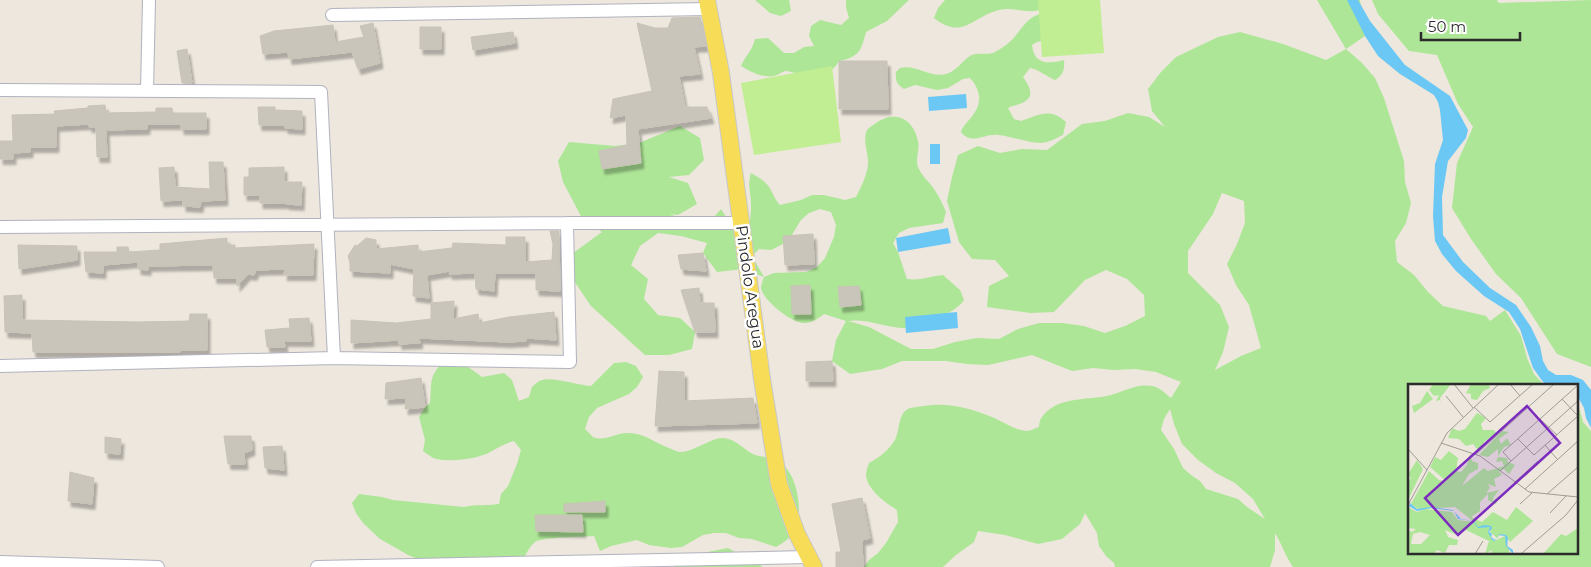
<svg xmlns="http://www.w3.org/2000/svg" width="1591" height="567" font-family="Montserrat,sans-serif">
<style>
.green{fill:#ade697;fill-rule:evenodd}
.pitch{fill:#c1ee92}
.water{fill:#6bc7f4}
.building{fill:#c9c5bb;stroke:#c9c3b6;filter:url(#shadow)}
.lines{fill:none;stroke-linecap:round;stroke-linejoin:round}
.minor-casing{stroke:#b1b2bf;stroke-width:14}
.major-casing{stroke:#c8c8c8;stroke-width:18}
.minor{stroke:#fff;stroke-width:12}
.major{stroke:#f7dc58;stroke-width:16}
.labels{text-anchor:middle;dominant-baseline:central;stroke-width:5;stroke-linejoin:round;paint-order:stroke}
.street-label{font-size:16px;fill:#2b2b2b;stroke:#fff}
.inset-road{fill:none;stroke:#9f9c96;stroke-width:1}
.view{fill:#7b2cbf;fill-opacity:0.15;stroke:#7b2cbf;stroke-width:2.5}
.inset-edge{fill:none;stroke:#2b2b2b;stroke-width:2.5}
</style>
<defs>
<filter id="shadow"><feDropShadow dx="3" dy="5.5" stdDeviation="1" flood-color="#0004"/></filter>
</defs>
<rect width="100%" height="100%" fill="#ede7dd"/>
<path class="green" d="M755 0H789L791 11 781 16 770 13Z
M846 0H909L887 21 866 32C861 51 859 57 839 61 831 77 813 74 797 73 793 73 789 71 785 71 782 72 778 75 774 76 762 78 751 72 741 66 746 55 752 51 755 39L768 38 784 53H794L804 47 814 46 809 36 811 26 820 20 841 25 849 18 846 7Z
M945 0H1055C1051 3 1046 7 1042 9 1028 15 1013 6 999 10 973 16 963 41 934 18L938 8Z
M1317 0H1360L1365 36 1346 49 1362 63 1375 78 1384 98 1404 161 1405 182 1411 203 1406 223 1395 241 1397 262 1414 275 1428 292 1443 306 1486 316 1490 321 1505 310 1521 336 1527 358 1534 374 1545 386H1410V553H1577V400L1583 422 1591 431V567H1293C1285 556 1282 544 1275 533V550L1270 567H1115L1114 563 1106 556 1099 546 1097 533 1085 513 1080 524 1062 539 1038 544 1005 535 978 531 974 542 956 555 943 567H864L869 560 878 553 886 543 898 522 897 510C886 503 867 490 866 475 866 471 868 466 869 463 880 457 889 450 895 440 900 430 898 414 908 409 912 407 919 407 924 406 948 402 969 408 992 417 1002 421 1016 431 1027 431 1031 431 1035 428 1039 427 1039 424 1040 419 1042 417 1056 397 1086 400 1107 396 1122 393 1135 383 1152 386 1159 387 1165 393 1171 398L1181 382 1156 372 1135 369 1114 370 1093 368 1072 371 1032 355 988 365 967 364 946 361H902L882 369 850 374 832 361 836 340 846 321 824 314C819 318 813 322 806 323 794 325 763 301 761 288 761 285 763 280 764 277L743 269 717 272 703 253 707 243 681 236 658 233 640 246 631 265 648 279 644 299 658 315 680 318 695 332 692 349 669 355H645L591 306 576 284 565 259 602 232 583 220 563 182 558 161 569 142 615 146 639 143 680 126 700 138 704 160 689 175 669 177 688 183 697 204 678 215 669 214 706 226 721 209 733 228 749 229C750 221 751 213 751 205 751 191 747 187 751 173 758 177 764 180 769 187 774 194 773 197 780 205L801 200 812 195H824L845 200 856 197C861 187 867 176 868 164 869 154 862 141 867 130 870 127 876 123 879 121 898 110 914 121 918 141 920 149 915 159 918 167 922 177 931 183 936 192 940 198 943 205 946 212L943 223 909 228 899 233 893 243 898 252 907 279C920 281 931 276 943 275L960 290 964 300C962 303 959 306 956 308 946 316 915 329 902 328 885 327 865 318 848 321L869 327 911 349H933L955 342 977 338 999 339 1018 329 1039 323H1062L1084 326 1105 333 1125 326 1145 316 1144 295 1127 279 1106 270 1085 280 1054 312 1030 313 987 307 989 286 1009 276 995 260 972 259 959 242 947 201 952 177 958 155 978 146 1000 153 1022 149 1047 150 1082 124 1105 121 1128 113 1149 117 1165 127 1152 111 1148 89 1161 72 1176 57 1218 37 1240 32 1283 44 1326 60 1346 49ZM1222 193 1244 201 1245 223 1237 244 1227 264 1236 285 1249 305 1261 348 1241 356 1215 370 1223 352 1229 327 1220 305 1188 273V251L1213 214ZM820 209 831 212 836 225 834 237 825 258 817 267 806 272 774 273 764 277 752 256 759 249 771 250 781 245 790 238 801 220 809 213ZM1170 409 1174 424 1182 444 1198 460 1216 473 1235 483 1253 499 1265 519 1247 507 1238 499 1206 489 1200 481 1191 475 1183 468 1174 449 1161 430 1164 419Z
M1372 0H1497L1499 3 1591 0V367L1557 354 1521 298 1496 274 1471 239 1452 208 1457 163 1473 127 1458 104 1437 55 1409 51 1378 14Z
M1040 14 1048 39 1037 42 1032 45C1034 65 1048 64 1064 60 1065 69 1063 75 1055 80 1046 76 1038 69 1030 68L1023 77C1028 84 1036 96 1024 102 1019 105 1013 105 1008 108L1014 119 1021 121C1038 115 1050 107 1066 122L1063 135C1055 139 1049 142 1041 143 1029 143 1010 136 998 135 984 133 972 146 961 132 963 125 969 121 973 115 983 102 980 89 970 78L963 79 948 88 937 90 915 85 904 89C897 85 895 80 896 72L900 68C918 64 930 80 949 73 958 69 962 61 970 56 976 52 985 55 993 53 997 51 1002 48 1006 45 1019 36 1023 19 1040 14Z
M626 362 636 366 643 377 637 387 629 394 597 408 589 417 585 429C587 431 591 435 593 437 604 442 616 433 627 433 643 432 655 443 669 448 672 449 677 452 680 452 695 452 709 438 723 438 736 439 743 449 753 454 762 458 769 456 775 459 793 468 799 492 799 511 798 531 792 538 776 547L752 539 739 538 726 533H714L703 535 682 547 671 548 649 545 637 540 611 546 600 551 594 536C583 537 542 537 535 542 530 546 527 552 524 558L433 564 410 556 380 539 363 523 356 513 352 503 359 494 382 497 393 500 464 507C477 504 486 506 499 504L501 494 508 486 517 464 521 450 514 441C504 444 501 446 492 451 480 459 448 463 433 458 430 456 426 453 423 451L425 440 419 417 425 407 430 403C432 384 428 378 442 363L464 364 482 377 504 373 512 380 519 401 529 397 532 387C535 384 538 381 542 380 555 377 576 385 591 386L614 363Z
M728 548 763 567H673L682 557Z"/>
<path class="pitch" d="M1038 0H1100L1104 53 1042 57Z
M832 66 841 142 754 155 741 83Z"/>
<path class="water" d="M1347 0H1358L1370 21 1405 65 1450 96 1468 130 1466 138 1448 161 1442 197 1443 235 1463 262 1490 288 1516 305 1531 327 1540 346 1543 361 1548 370 1556 375H1571L1583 380 1591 390V428L1586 418 1584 408 1577 395V386H1551L1543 382 1533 368 1520 329 1509 312 1484 296 1456 271 1442 254 1435 241 1433 216 1435 164 1443 140 1440 110 1438 102 1434 95 1400 74 1378 56 1365 36Z
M966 94 967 108 929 111 928 97Z
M930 144H940V164H930Z
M948 228 951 243 898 252 896 238Z
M957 312 958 328 906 333 905 317Z"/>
<path class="building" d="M700 17 706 46 694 47 700 74 679 76 685 107H707L711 118 638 129 641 163 602 169 599 151 627 145 626 115 610 118 613 99 652 91 637 23 655 28H668L672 18Z
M373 23 380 63 358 69 352 52 289 59 288 52 263 54 260 36 274 31 333 25 335 42 364 37 360 26Z
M420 27H441V49H420Z
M513 32 515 43 473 50 471 37Z
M187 49 192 83H182L177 51Z
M839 61H887L888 109H839Z
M105 105 106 113 156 112V108H172L173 113H206V129H181V124H147V129L106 130 107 157H97L96 127H89V124L56 126V147H30V152L13 153V159H0V141H13L12 115 55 114 54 111 88 108V106Z
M258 107H275V110L302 111V129L285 128V125H259Z
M209 162H223L225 200 201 201 200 207 183 206V200L161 201 159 168 174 167 175 187 210 189Z
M284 167V182H302L301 205 286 204V203H260V195H244V177H249V168Z
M550 231H559L560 291 536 290V273H495L494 291 476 289 475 273 449 274 450 271 427 275 429 298 413 296 414 269 390 264V273L350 271V263L348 256 355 245 357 246 366 238 376 240V249L418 245V252L452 248 453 243 506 245V237H525V262L552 260 553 244Z
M813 234 814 264 785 265 783 236Z
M227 238V245H235V248L314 244 313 275H284L285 269 256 270 254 275 248 274 237 286V278H214L213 265 148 266V270L138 269V262L103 265V273L86 272 84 252H117V247H128L129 252 160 250V244Z
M18 245 77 246V260L19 269Z
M703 253 706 271 681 269 678 255Z
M810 285 811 314H792L791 286Z
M859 286 861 305 840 307 838 287Z
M699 288 700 303H714L715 332H695L681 290Z
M22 295V320L139 322 189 321 190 314H207V350H180V352H33L32 333 5 332 4 296Z
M454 301 453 319 478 314 479 323 509 317 554 312 556 340 526 338V341L508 342 419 338 420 343 399 344V340L351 343V320L396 323 431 319V303Z
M309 318 311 341H284L285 347H267L265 330 290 328 289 319Z
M832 361 833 381H806V362Z
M659 371 684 372V401L753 398 757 423 655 426Z
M421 378 425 407 405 409 406 398 385 399 386 383Z
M224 436H251L252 450 244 453 245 464H228Z
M105 437 121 439 120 454 105 453Z
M282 446 284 470 265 468 263 447Z
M70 472 94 478 92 504 68 501Z
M862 498 870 538 862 540 863 567H836V552H841L832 504Z
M605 501V512H564V504Z
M535 515H582L583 532 536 531Z"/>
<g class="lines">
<defs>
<path id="minor" d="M332 15 709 9
M0 90 321 92 334 358
M147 91 149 0
M0 227 567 223H741
M0 366 334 358 570 362 567 223
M0 562 158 567
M317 567 808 557"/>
<path id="major" d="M707 0 721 73 762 379 779 484 797 534 814 567"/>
</defs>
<use href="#minor" class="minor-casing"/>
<use href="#major" class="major-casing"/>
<use href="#minor" class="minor"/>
<use href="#major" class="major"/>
</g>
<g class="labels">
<g class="street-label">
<text transform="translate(750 287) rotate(82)">Pindolo Aregua</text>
</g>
</g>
<g transform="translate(1408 384)">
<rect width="170" height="170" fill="#ede7dd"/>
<path d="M25 0H43L32 14 33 20 32 16 28 17 31 11 26 12 21 6ZM63 0H81L82 4 75 7 69 16 63 15V10L58 9ZM19 7 25 15 6 29 4 22 12 19ZM69 29 78 34 73 40 75 46H86L88 49 76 58V62L70 66 65 60 58 62 51 55 40 54 44 44 51 47 57 45ZM94 47 101 48 91 55 93 60 99 54 103 61 96 63 90 72V65L80 73 71 71ZM41 67 50 74 48 87 53 88 59 81 62 70 64 77 70 79V85L61 90 54 102 76 84 80 87 96 82 94 77 88 78 90 73 99 74 100 78 107 81 101 90 96 85 91 87 94 91 86 95 88 103 80 100 82 104 78 109 91 106 85 114V117L91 112 88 120 80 116V110L72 118V127L63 133 74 138 85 128 99 136 108 123 125 137 102 158 97 151H92L89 154 82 148 83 145 80 147 86 157 97 152 102 170H83L84 166 77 170 81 157 56 145 49 151 37 146 40 153 50 156 49 161H41L37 169 29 166 26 170H3L0 165V146L4 148 8 145 0 144V123L9 128 17 125 44 128 50 136 66 138 47 123 10 125 3 120 21 87 31 96 39 98 22 83 27 73 33 76ZM12 148 22 151 13 160H3L5 150ZM9 76 15 85 0 116V96L3 95 0 90ZM170 144V170H135L153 150 158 152Z" fill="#ade697" fill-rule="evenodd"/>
<path d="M2 119 9 125 23 123 45 126 53 135 66 137 70 143 76 141 83 142 84 144 81 148 84 150 83 153 87 156 90 151 93 150 98 151 100 154 99 162 105 166V170L98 162 97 152 90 151 87 157 84 156 80 148 82 143 70 144 65 137 50 135 46 127 23 124 9 127 1 122Z" fill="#6bc7f4"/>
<path class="inset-road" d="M46 0 65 24M102 0 112 12M38 12 55 33M66 23 82 38 125 0M132 35 149 51M110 55 126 71 170 32 154 15M33 59 72 72 121 108 170 113M137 61 149 75M0 65 19 86M68 70 146 0M103 77 95 68 170 1M92 87 170 17M106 99 130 77M117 105 170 57M139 110 170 83M112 120 124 109M0 121 39 49 91 0M142 129 158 112M114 169 158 131 170 116M67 170 75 157"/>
<path class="view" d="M119 22 152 59 50 151 17 114Z"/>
<rect width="170" height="170" class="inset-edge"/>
</g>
<path d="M1421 32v8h99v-8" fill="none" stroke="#2b2b2b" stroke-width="2.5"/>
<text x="1428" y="32" font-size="15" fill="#2b2b2b" stroke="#ffffff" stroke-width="4" paint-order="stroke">50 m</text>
</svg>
